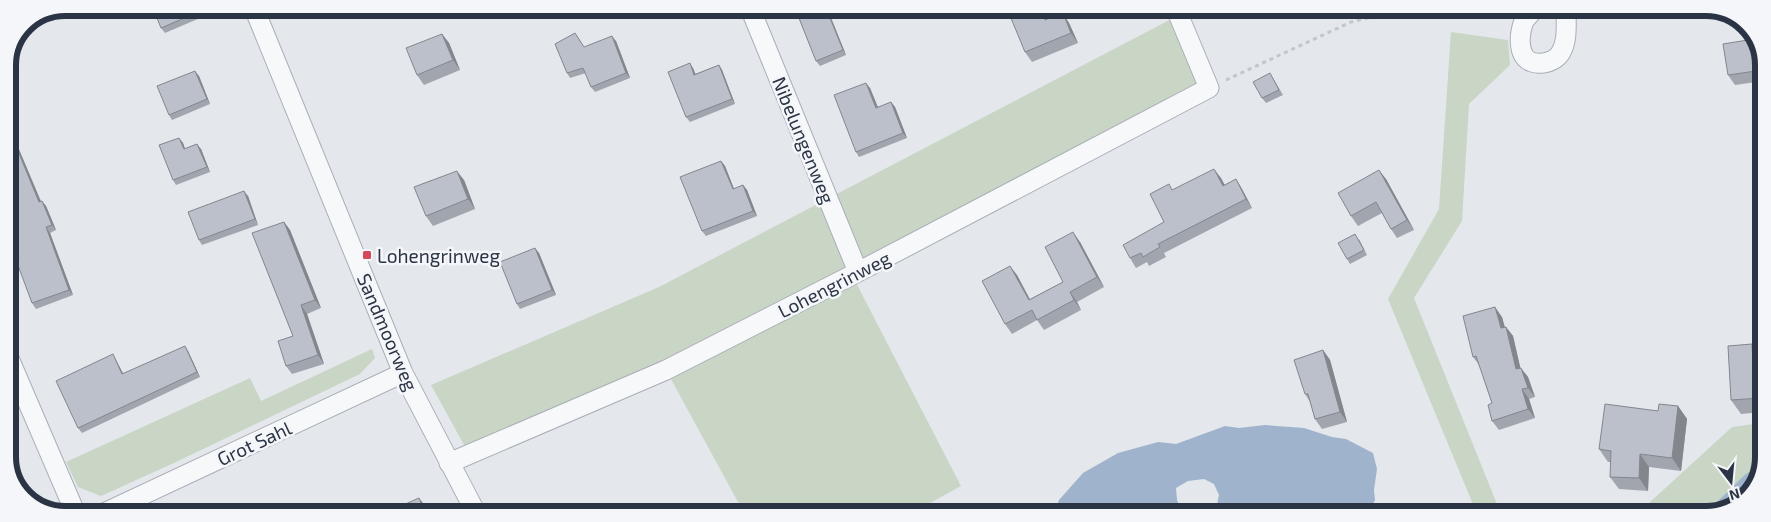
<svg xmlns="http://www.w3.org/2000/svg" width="1771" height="522" font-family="'Exo 2',sans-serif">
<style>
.green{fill:#c9d6c5}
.water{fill:#9fb4cc;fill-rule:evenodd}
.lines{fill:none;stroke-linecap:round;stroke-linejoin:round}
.stream{stroke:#9fb4cc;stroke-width:6}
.minor-casing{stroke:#a9aeb7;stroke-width:21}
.path{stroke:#c2c5cb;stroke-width:3;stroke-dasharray:4 4;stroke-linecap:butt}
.minor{stroke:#f7f8fa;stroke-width:19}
.wall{fill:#a1a5ae}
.shaded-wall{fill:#83868d}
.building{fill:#bbc0ca;stroke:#83868d}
.poi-dot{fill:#d1495b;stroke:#f4f6f9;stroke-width:2}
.labels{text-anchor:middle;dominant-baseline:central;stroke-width:5;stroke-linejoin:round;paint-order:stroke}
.street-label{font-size:19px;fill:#2b3445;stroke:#f4f6f9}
.poi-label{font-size:19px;fill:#2b3445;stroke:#f4f6f9;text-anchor:start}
.rim{fill:none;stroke:#2b3445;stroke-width:6}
</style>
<rect width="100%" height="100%" fill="#e4e7ec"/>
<path class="green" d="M1179 15 1209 88 852 275 961 486 910 514 744 513 666 370 469 454 431 385 659 287Z
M1451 32 1508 40 1510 65 1469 104 1462 221 1414 298 1501 514H1477L1388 299 1439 209Z
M372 349 375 358 360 374 174 463 101 496 78 487 66 462 250 378 261 401Z
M1762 423 1761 472 1753 484 1731 506 1706 514H1637L1732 427Z"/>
<path class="water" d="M1265 425 1304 428 1332 437 1346 439 1373 453 1377 469 1374 490 1375 500 1368 514C1360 514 1350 516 1343 514 1329 511 1327 508 1312 514H1122L1114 512 1107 514H1054L1059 500 1083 473 1118 453 1158 442 1176 444 1225 426 1239 428ZM1204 479 1214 484 1219 495 1216 509C1203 514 1194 514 1181 509L1177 500 1176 488 1188 481Z"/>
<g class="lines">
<path class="stream" d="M1709 514 1747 477 1761 468"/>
<defs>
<path id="minor" d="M254 8 403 373 476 513
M750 8 858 272
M1534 9C1531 13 1527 17 1524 21 1520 31 1518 46 1524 56 1532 68 1555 64 1561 52 1568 40 1566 23 1566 9
M8 356 75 512
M449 463 666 370 858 272 1209 88 1176 9
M104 513 403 373"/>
</defs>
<use href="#minor" class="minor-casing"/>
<path class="path" d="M1226 80 1351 22 1368 18 1387 17"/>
<use href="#minor" class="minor"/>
</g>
<path class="wall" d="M203 8 207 15 165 33 161 28Z
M566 8H600L571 19 568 14Z
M795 8H827L846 55 820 66 816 61Z
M977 9H995L981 15Z
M1235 9H1266L1242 19Z
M1048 19 1069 23 1078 43 1032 62 1025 52Z
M442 34 449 43 460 70 424 85 417 75Z
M616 41 630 78 595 92 591 87 586 73 570 78 567 73 584 47Z
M1763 61V81L1735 85 1728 75Z
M719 65 722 70 735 104 690 122 686 117 693 68 695 74Z
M199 76 210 104 172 120 169 115Z
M1273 78 1283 95 1266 103 1262 98Z
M870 88 878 107 891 102 895 107 907 138 859 157 856 152Z
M8 136 15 140 41 201 46 206 56 230 50 233 73 295 36 309 32 303 19 258Z
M179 138 183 143 185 149H201L210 172 176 185 173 180Z
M721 161 725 166 734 189 743 185 747 190 757 216 706 236 702 231Z
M1221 178 1224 185 1236 179 1242 189 1252 208 1164 253 1166 257 1149 266 1147 262 1136 268 1130 258 1164 222 1173 190Z
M1386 179 1414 230 1397 238 1391 229 1382 213 1358 226 1351 216Z
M464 180 475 209 433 226 426 216Z
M248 196 258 225 202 245 199 240Z
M284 222 290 230 321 308 307 314 324 364 292 374 286 366 293 336Z
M1359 239 1367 255 1350 264 1347 259Z
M1080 242 1104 287 1077 302 1081 310 1044 330 1037 320 1012 334 1005 324 1017 275 1030 299 1063 282Z
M539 253 556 295 520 309 517 304Z
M1502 317 1505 327H1506L1513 336 1520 368 1528 377 1535 397 1529 399 1535 418 1499 430 1492 421V403L1480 366 1473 357Z
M1323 350 1330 360 1347 422 1322 429 1315 419 1310 402 1305 394Z
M188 351 200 377 82 433 78 428 116 360 123 374Z
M1762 358V412L1741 414 1731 400Z
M1678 406 1687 419 1681 471 1649 467 1648 491 1619 489 1610 477 1611 462H1608L1599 449 1658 411Z"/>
<path class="shaded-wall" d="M826 8H827L846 55 843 50Z
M1041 9H1043L1052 30 1045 20Z
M1063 13 1069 23 1078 43 1071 33Z
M442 34 449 43 460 70 453 60Z
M612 36 616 41 630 78 626 73Z
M690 63 693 68 698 80 694 75Z
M719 65 722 70 735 104 732 99Z
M195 71 199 76 210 104 207 99Z
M866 83 870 88 880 113 876 108Z
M891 102 895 107 907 138 903 133Z
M11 134 15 140 43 207 39 202Z
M179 138 183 143 187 154 184 149Z
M197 144 201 149 210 172 207 167Z
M721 161 725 166 736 194 733 189Z
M1214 169 1221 178 1230 195 1223 186Z
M1379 170 1386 179 1414 230 1407 220Z
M457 171 464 180 475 209 468 199Z
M1236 179 1242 189 1252 208 1246 199Z
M743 185 747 190 757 216 753 211Z
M244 191 248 196 258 225 255 219Z
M42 201 46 206 56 230 52 225Z
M284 222 290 230 321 308 315 300Z
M46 227 50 233 73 295 69 290Z
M1073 232 1080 242 1104 287 1097 277Z
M535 248 539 253 556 295 552 290Z
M1010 266 1017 275 1035 310 1029 300Z
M1070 292 1077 302 1081 310 1074 300Z
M301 305 307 314 324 364 318 355Z
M1495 307 1502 317 1507 337 1501 328Z
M1506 327 1513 336 1523 379 1516 369Z
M1752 344 1762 358V378L1753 366Z
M185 346 188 351 200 377 197 372Z
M1323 350 1330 360 1347 422 1340 412Z
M113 354 116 360 126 379 122 374Z
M1521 368 1528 377 1535 397 1528 388Z
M1522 389 1529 399 1535 418 1528 409Z
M1678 406 1687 419 1681 471 1672 458Z
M1640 454 1649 467 1648 491 1639 478Z
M419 498 423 503 427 513H425Z"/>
<path class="building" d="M153 8H202L203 10 161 28Z
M566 8H583L568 14Z
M795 8H826L843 50 816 61Z
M1015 9H1041L1045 20 1063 13 1071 33 1025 52 1008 11Z
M575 33 584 47 612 36 626 73 591 87 583 68 567 73 555 44Z
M442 34 453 60 417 75 406 48Z
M1754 39 1763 61V70L1728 75 1723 44Z
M690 63 694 75 719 65 732 99 686 117 668 72Z
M195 71 207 99 169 115 157 86Z
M1270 73 1279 90 1262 98 1253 82Z
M866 83 876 108 891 102 903 133 856 152 834 95Z
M11 134 39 202 42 201 52 225 46 227 69 290 32 303 16 260 19 258 8 231V137Z
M179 138 184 149 197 144 207 167 173 180 159 145Z
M721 161 733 189 743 185 753 211 702 231 680 177Z
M1214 169 1223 186 1236 179 1246 199 1158 244 1160 247 1143 257 1141 253 1130 258 1123 245 1164 222 1150 194 1169 184 1172 190Z
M1379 170 1407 220 1391 229 1376 202 1351 216 1338 193Z
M457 171 468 199 426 216 414 187Z
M244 191 255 219 199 240 188 212Z
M284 222 315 300 301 305 318 355 286 366 278 341 293 336 252 233Z
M1073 232 1097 277 1070 292 1074 300 1037 320 1032 310 1005 324 982 281 1010 266 1029 300 1063 282 1045 247Z
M1355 234 1364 250 1347 259 1338 243Z
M535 248 552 290 517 304 500 262Z
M1495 307 1501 328 1506 327 1516 369 1521 368 1528 388 1522 389 1528 409 1492 421 1488 405 1492 403 1476 356 1473 357 1463 316Z
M1752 344 1753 366 1762 365V398L1731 400 1728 346Z
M185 346 197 372 78 428 56 381 113 354 122 374Z
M1323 350 1340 412 1315 419 1308 394H1305L1294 360Z
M1605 404 1658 411 1659 404 1678 406 1672 458 1640 454 1639 478 1610 477 1611 451 1599 449Z
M419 498 425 513H385Z"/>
<rect class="poi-dot" x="362" y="250" width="10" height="10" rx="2.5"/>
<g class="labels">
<g class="street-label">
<text transform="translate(804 140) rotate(68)">Nibelungenweg</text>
<text transform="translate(834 284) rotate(-27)">Lohengrinweg</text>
<text transform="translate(388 332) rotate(67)">Sandmoorweg</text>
<text transform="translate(254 443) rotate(-25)">Grot Sahl</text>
</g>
<g class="poi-label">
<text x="377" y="255">Lohengrinweg</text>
</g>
</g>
<path d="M0 0H1771V522H0ZM65 16H1706A49 49 0 0 1 1755 65V457A49 49 0 0 1 1706 506H65A49 49 0 0 1 16 457V65A49 49 0 0 1 65 16Z" fill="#f4f6f9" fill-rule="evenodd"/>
<path class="rim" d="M65 16H1706A49 49 0 0 1 1755 65V457A49 49 0 0 1 1706 506H65A49 49 0 0 1 16 457V65A49 49 0 0 1 65 16Z"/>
<g transform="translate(1731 482) rotate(164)" stroke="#f4f6f9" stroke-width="4" paint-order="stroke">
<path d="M0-4L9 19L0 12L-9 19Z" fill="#2b3445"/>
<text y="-8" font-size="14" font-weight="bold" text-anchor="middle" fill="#2b3445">N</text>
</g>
</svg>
